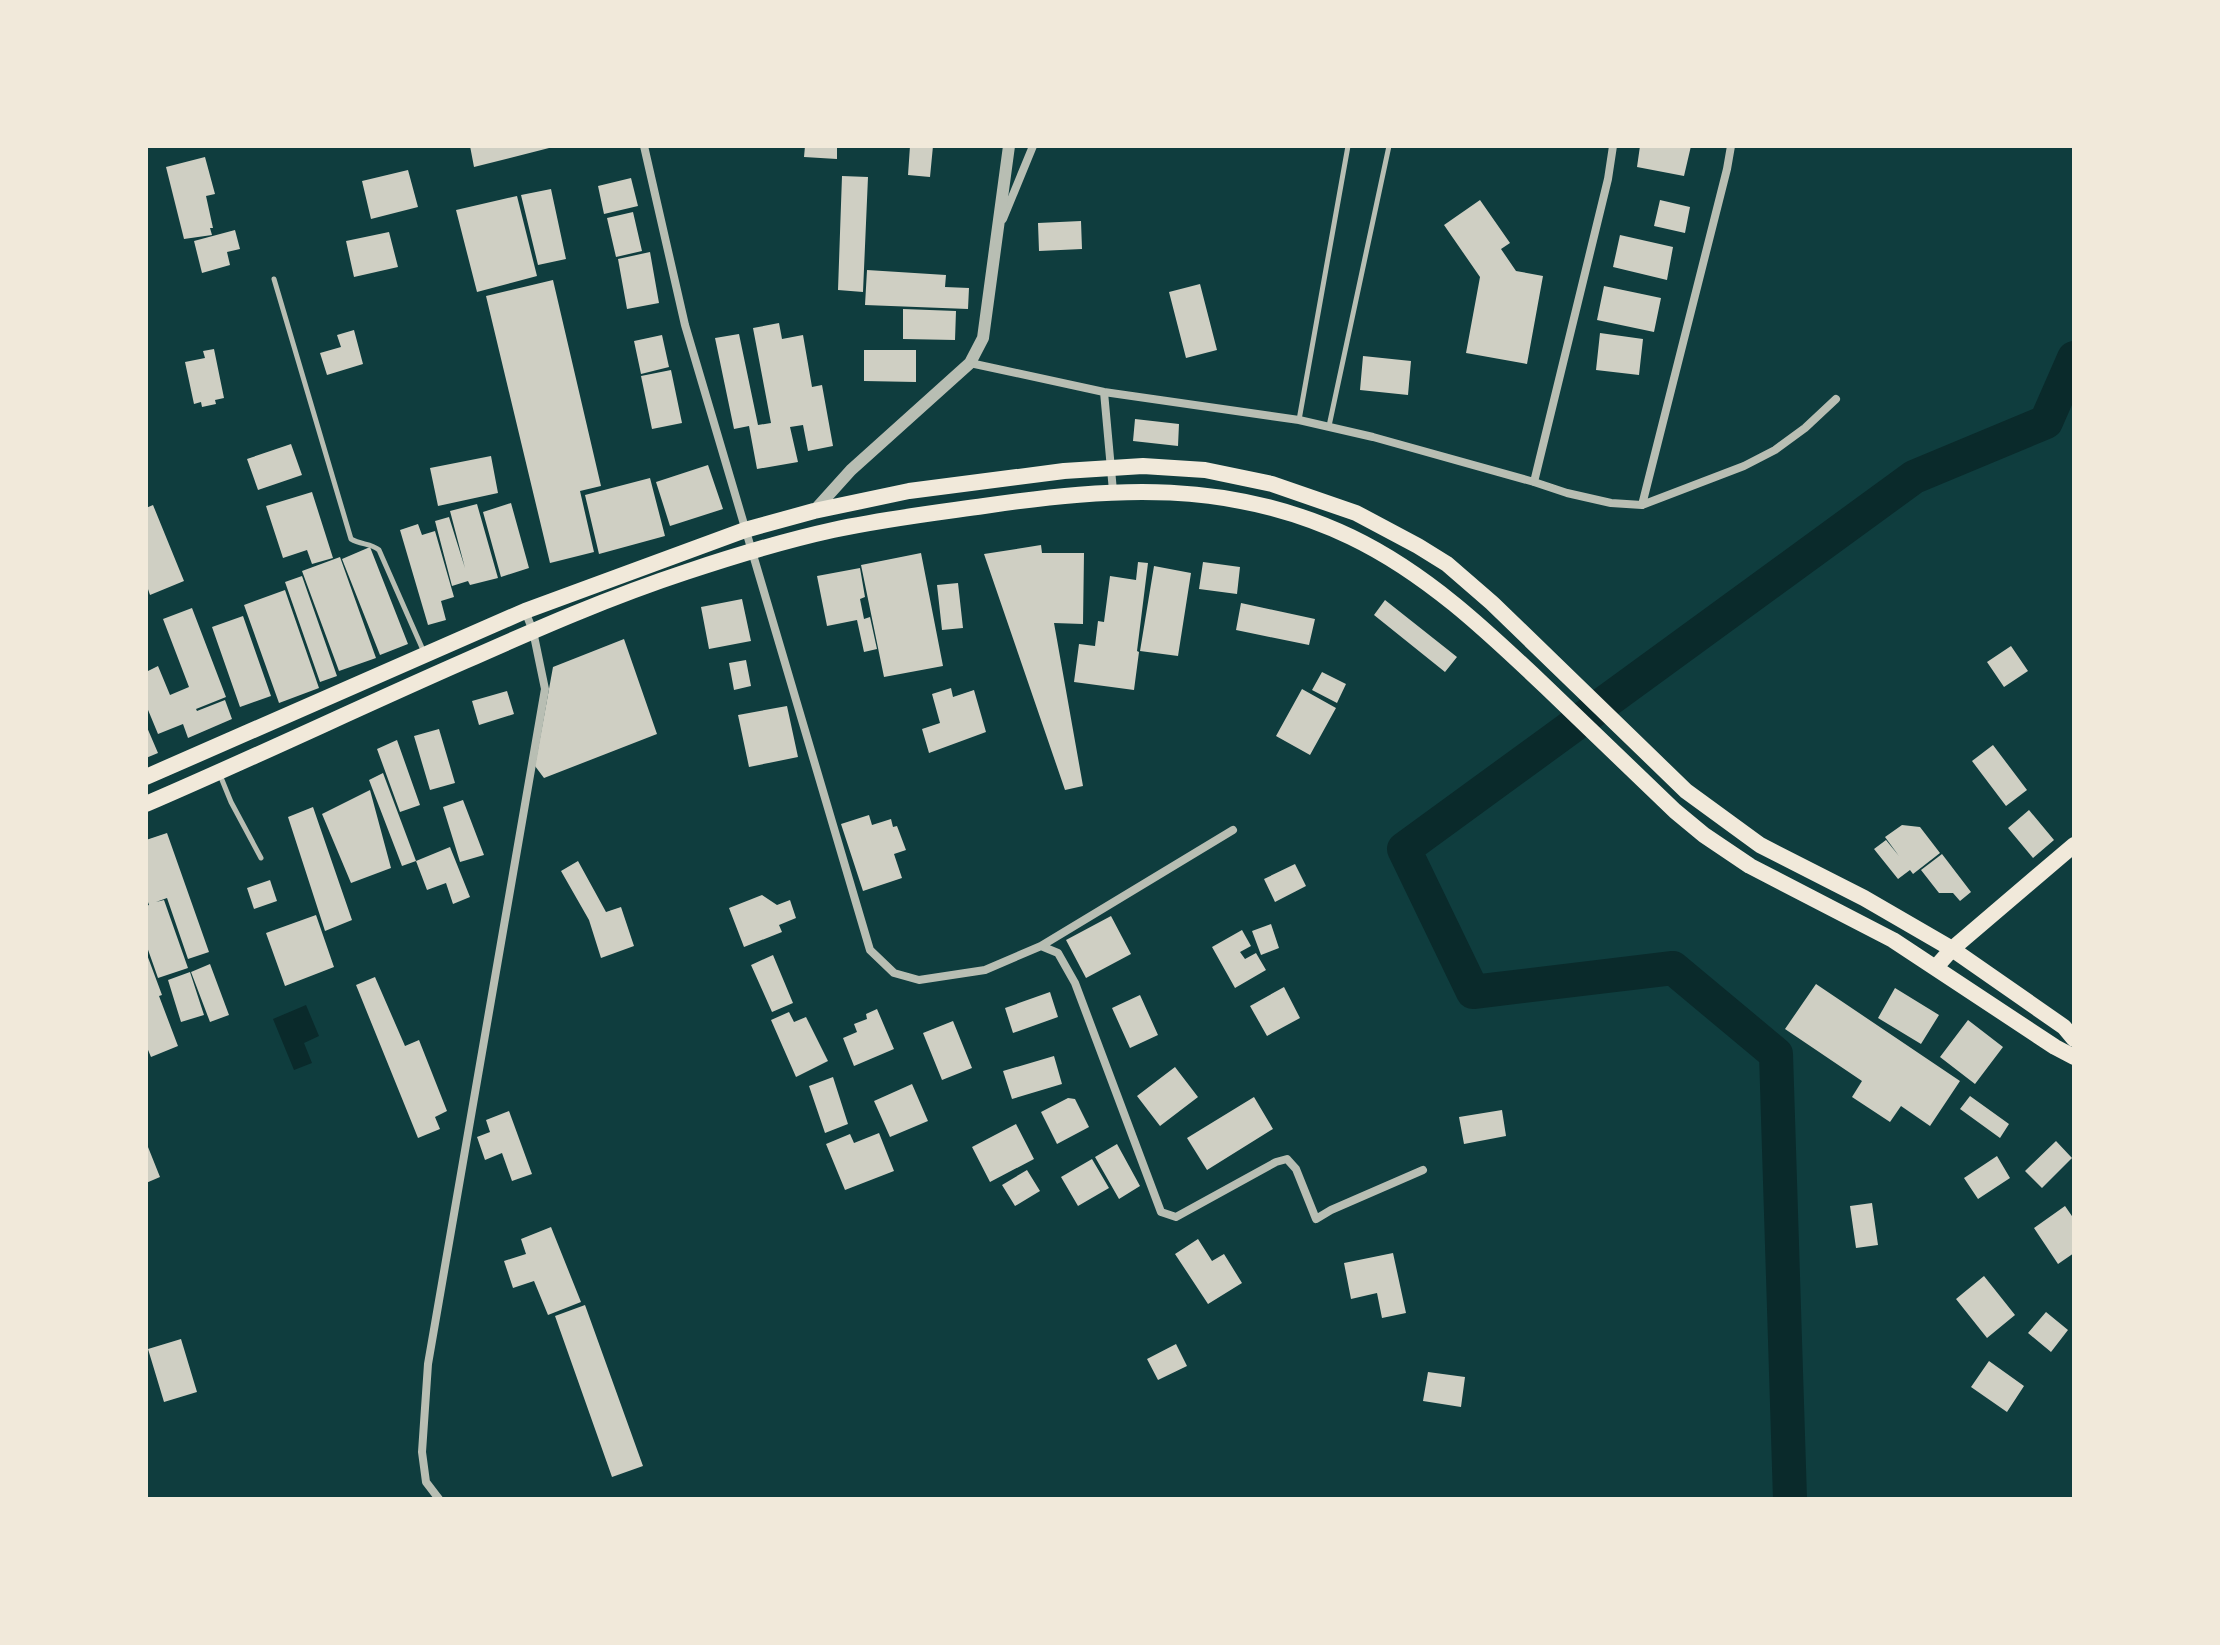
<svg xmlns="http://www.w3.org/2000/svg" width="2220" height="1645" font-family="'Roboto Condensed',sans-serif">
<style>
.water{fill:#0a2a2b}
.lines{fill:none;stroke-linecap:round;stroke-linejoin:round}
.river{stroke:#0a2a2b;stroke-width:34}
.building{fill:#cfcfc3}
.service{stroke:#b8beb3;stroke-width:5}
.minor{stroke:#b8beb3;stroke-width:8}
.tertiary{stroke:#b8beb3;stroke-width:12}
.trunk{stroke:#f1e9da;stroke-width:16}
</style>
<rect width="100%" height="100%" fill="#0f3d3e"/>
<path class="water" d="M306 1005 319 1036 304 1043 312 1063 294 1070 273 1019Z"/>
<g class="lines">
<path class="river" d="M1790 1499 1776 1054 1673 968 1473 992 1404 849 1914 477 2046 422 2074 358"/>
</g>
<path class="building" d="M470 146H553V147L474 167Z
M805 146H837V159L804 157Z
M910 146H933L930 177 908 175Z
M1640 146H1691L1684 176 1637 167Z
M205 157 215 194 206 196 213 228H210L212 235 184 239 166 167Z
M408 170 418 207 371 219 362 181Z
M842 176 868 177 863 292 838 290Z
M631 178 638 206 604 214 598 186Z
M551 189 566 259 538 265 521 195Z
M517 196 537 276 477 292 456 210Z
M1480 200 1510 243 1501 249 1516 271 1543 276 1527 364 1466 353 1480 277 1444 225Z
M1660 200 1690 207 1685 233 1654 226Z
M633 212 642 251 616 257 607 218Z
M1081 221 1082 249 1039 251 1038 223Z
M235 230 240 249 227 252 230 265 202 273 194 241Z
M389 232 398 267 354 277 346 241Z
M1620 235 1673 247 1667 280 1613 267Z
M650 252 659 303 627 309 618 259Z
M867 270 946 275 945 287 969 288 968 309 865 305Z
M553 280 601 486 580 491 594 552 550 563 486 296Z
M1200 284 1217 350 1186 358 1169 292Z
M1604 286 1661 298 1654 332 1597 320Z
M903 309 956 311 955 340 903 339Z
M779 323 782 339 803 335 812 387 822 385 833 446 808 451 803 425 790 427 798 462 757 469 749 426 734 429 715 338 739 334 758 425 771 423 753 328Z
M354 330 363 364 327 375 320 353 341 347 337 335Z
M1600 333 1643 339 1639 375 1596 370Z
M662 335 669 367 641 374 634 341Z
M214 349 224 398 215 400 216 404 202 407 201 402 194 404 185 362 205 358 203 351Z
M864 350H916V382L864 381Z
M1363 356 1411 361 1408 395 1360 390Z
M671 370 682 423 652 429 641 376Z
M1135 419 1179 424 1178 446 1133 441Z
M291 444 302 475 258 490 247 459Z
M491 456 498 493 438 506 430 468Z
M708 465 723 509 670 526 656 482Z
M650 478 665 536 599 554 585 495Z
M312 492 333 558 312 564 307 550 283 558 266 506Z
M511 503 529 568 501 577 483 512Z
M477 504 498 578 470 585 468 581 452 586 435 521 449 517 465 568 450 511Z
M153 505 184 581 150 595 146 583V508Z
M418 524 422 535 435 531 454 597 441 601 446 620 428 625 400 530Z
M1041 545 1042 553H1084L1083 624 1054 623 1083 786 1065 790 984 554Z
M370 547 408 644 380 655 342 559Z
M921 553 943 666 884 677 861 565Z
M340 557 376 658 339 671 302 571Z
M1138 562 1148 563 1137 651 1139 652 1134 690 1074 682 1079 644 1095 646 1098 621 1104 622 1110 576 1136 580Z
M1203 562 1240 567 1237 594 1199 589Z
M1154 566 1191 573 1178 656 1140 651Z
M860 568 865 597 860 599 864 619 870 617 877 649 864 652 857 620 827 626 817 576Z
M302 576 337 676 320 682 285 582Z
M958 583 963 628 942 630 937 585Z
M285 590 319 688 279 703 244 605Z
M742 599 751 641 709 649 701 607Z
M1385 600 1457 657 1445 672 1374 615Z
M1241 603 1315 619 1309 645 1236 630Z
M192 608 226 697 196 709 197 711 225 700 232 719 188 738 183 724 158 734 146 705V672L158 666 170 695 189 687 163 619Z
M243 616 271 696 240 707 212 627Z
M624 639 657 734 544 778 535 766 553 667Z
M2011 646 2028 671 2004 687 1987 662Z
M746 660 751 686 734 690 729 663Z
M1322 672 1346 684 1337 703 1312 690Z
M951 688 953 697 974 690 986 732 929 753 922 729 940 723 932 694Z
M1302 689 1336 708 1310 755 1276 736Z
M507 691 514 714 479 725 472 701Z
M787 706 798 757 749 767 738 715Z
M146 725 158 753 146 758Z
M439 729 455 783 430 790 414 736Z
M397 740 420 805 400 812 377 749Z
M1993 745 2027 790 2006 806 1972 761Z
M383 773 416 861 450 847 470 897 453 904 446 883 427 890 416 861 402 866 369 780Z
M370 790 391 868 351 883 322 814Z
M463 800 484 855 460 862 443 807Z
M313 807 352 920 325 931 288 817Z
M2029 810 2054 840 2033 858 2008 828Z
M869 815 872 825 891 819 893 827 897 826 906 850 894 854 902 878 863 891 841 824Z
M1902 825 1920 827 1940 853 1913 874 1910 870 1898 879 1874 849 1886 840 1899 856 1885 837Z
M167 833 209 952 188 959 167 898 156 902 164 900 188 968 158 978 146 944V906L149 905 146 896V840Z
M1942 854 1971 892 1960 901 1953 893H1939L1921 870Z
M578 861 606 912 621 907 634 946 601 958 589 920 561 871Z
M1295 864 1306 886 1275 902 1264 879Z
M270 880 277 901 254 909 247 888Z
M762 895 777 905 790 900 796 918 779 925 782 932 744 947 729 908Z
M316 915 334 967 285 986 266 933Z
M1111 916 1131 954 1086 978 1066 940Z
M1271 924 1279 948 1261 955 1252 931Z
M1242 930 1251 946 1240 952 1245 959 1256 953 1266 970 1235 988 1212 947Z
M146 952 162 995 159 996 178 1046 151 1057 146 1045Z
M773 955 793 1003 772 1012 751 965Z
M210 964 229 1015 210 1022 191 972Z
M190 972 204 1015 181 1022 168 980Z
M375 977 405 1046 419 1040 447 1111 435 1117 440 1129 418 1138 356 985Z
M1816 984 1960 1081 1930 1126 1901 1106 1890 1122 1852 1097 1862 1081 1785 1029Z
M1284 987 1300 1018 1267 1036 1250 1006Z
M1895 988 1939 1015 1921 1044 1878 1018Z
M1050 992 1058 1017 1013 1033 1005 1008Z
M1140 995 1158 1035 1130 1048 1112 1008Z
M877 1009 894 1049 854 1066 843 1038 857 1032 854 1024 867 1019 866 1014Z
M789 1012 794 1022 806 1017 828 1061 796 1077 771 1020Z
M1968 1020 2003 1047 1975 1084 1940 1057Z
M953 1021 972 1068 942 1080 923 1033Z
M1054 1056 1062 1084 1012 1099 1003 1071Z
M1175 1067 1198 1097 1160 1126 1137 1096Z
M833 1077 848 1124 825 1133 809 1086Z
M912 1084 928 1121 890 1137 874 1101Z
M1970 1096 2009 1124 2000 1138 1960 1109Z
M1254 1097 1273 1129 1207 1170 1187 1138Z
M1068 1098 1075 1099 1089 1127 1057 1144 1041 1112Z
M1502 1110 1506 1136 1464 1144 1459 1117Z
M509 1111 532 1174 512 1181 502 1153 485 1160 477 1137 490 1132 486 1120Z
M1016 1124 1034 1159 990 1182 972 1147Z
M879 1133 894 1171 845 1190 826 1144 850 1134 854 1143Z
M2056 1141 2072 1158 2042 1188 2025 1171Z
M146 1142 160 1177 146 1183Z
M1117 1144 1140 1186 1119 1199 1095 1157Z
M1997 1156 2010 1178 1978 1199 1964 1178Z
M1092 1159 1109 1188 1078 1206 1061 1177Z
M1027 1170 1040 1191 1015 1206 1002 1185Z
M1872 1203 1878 1245 1856 1248 1850 1206Z
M2065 1206 2074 1219V1253L2058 1264 2034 1228Z
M551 1227 581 1302 548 1315 534 1281 513 1288 504 1261 526 1254 521 1239Z
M1198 1239 1212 1261 1224 1254 1242 1283 1208 1304 1175 1254Z
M1393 1253 1406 1313 1382 1318 1377 1293 1351 1299 1344 1263Z
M1984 1276 2015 1315 1987 1338 1956 1299Z
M585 1305 643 1466 612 1477 555 1316Z
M2046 1312 2068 1330 2051 1352 2028 1333Z
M181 1339 197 1392 164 1402 148 1349Z
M1176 1344 1187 1366 1158 1380 1147 1359Z
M1989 1361 2024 1386 2007 1412 1971 1387Z
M1428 1372 1465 1377 1461 1407 1423 1401Z"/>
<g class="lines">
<path class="service" d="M274 279 351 539C361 545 371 543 379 550L423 650
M1299 420 1348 146
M1329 426 1389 146
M220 775 231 802 261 858"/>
<path class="minor" d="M644 146 685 325 870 950 894 973 919 980 985 970 1041 946 1058 953 1075 983 1161 1212 1176 1217 1276 1162 1287 1159 1296 1169 1316 1219 1331 1210 1423 1170
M1003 219 1033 146
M970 363 1104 392 1299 420 1373 437 1534 482 1567 493 1611 503 1642 505 1744 466 1775 450 1805 428 1836 399
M1104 392 1113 491
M1534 482 1608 179 1613 146
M1642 505 1727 169 1731 146
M1041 946 1233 830
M439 1499 426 1482 422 1452 428 1364 545 689 533 631 525 611"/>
<path class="tertiary" d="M814 511 851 470 970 363 983 338 1009 146"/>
<path class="trunk" d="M146 777 525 611 745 530 814 511 909 491 1064 471 1143 466 1205 470 1272 484 1356 513 1418 546 1447 564 1492 603 1686 791 1760 845 1864 898 1952 949 2064 1027 2074 1039
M146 804C253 758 358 708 465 661 537 629 610 597 686 572 734 556 783 541 833 530 883 519 934 513 984 506 1114 487 1229 479 1351 537 1426 573 1486 630 1546 687 1589 728 1632 770 1675 811L1704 835 1750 866 1893 940 2055 1047 2074 1057
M1936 967 1952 949 2074 845"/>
</g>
<rect width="2220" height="1645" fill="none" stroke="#f1e9da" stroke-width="296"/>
</svg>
